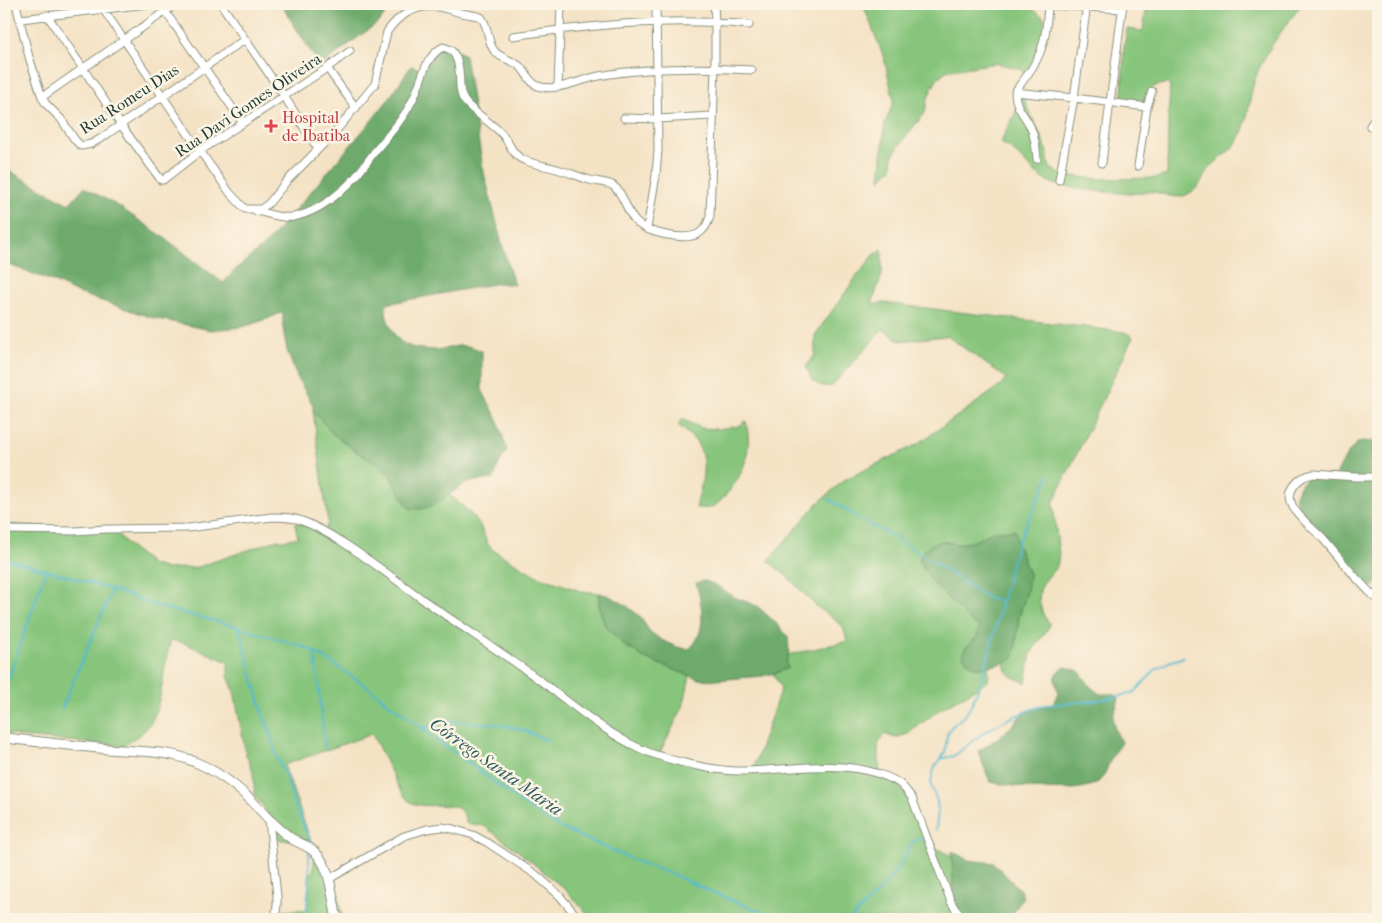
<svg xmlns="http://www.w3.org/2000/svg" width="1382" height="923" font-family="'IM FELL French Canon',serif">
<style>
.green{fill:#87c57c;stroke:#538158}
.forest{fill:#6daa6c;stroke:#467450}
.lines{fill:none;stroke-linecap:round;stroke-linejoin:round}
.stream{stroke:#53b9d2;stroke-width:2}
.minor-casing{stroke:#8a907c;stroke-width:9}
.tertiary-casing{stroke:#8a907c;stroke-width:11}
.minor{stroke:#fff;stroke-width:7}
.tertiary{stroke:#fff;stroke-width:9}
.health-dot{fill:#e0444e;stroke:#fcf5e5;stroke-width:2}
.labels{text-anchor:middle;dominant-baseline:central;stroke-width:5;stroke-linejoin:round;paint-order:stroke}
.street-label{font-size:16px;fill:#1f3d34;stroke:#fcf5e5}
.health-label{font-size:16px;fill:#be3a42;stroke:#fcf5e5;text-anchor:start}
.water-label{font-size:18px;font-style:italic;fill:#2c5c5c;stroke:#fcf5e5}
</style>
<rect width="100%" height="100%" fill="#fcf5e5"/>
<filter id="ink" filterUnits="userSpaceOnUse"><feTurbulence type="fractalNoise" baseFrequency=".02" numOctaves="2"/><feDisplacementMap in="SourceGraphic" scale="10" xChannelSelector="R" yChannelSelector="G"/><feConvolveMatrix kernelMatrix="1 2 1 2 8 2 1 2 1" color-interpolation-filters="sRGB"/></filter>
<filter id="wash" filterUnits="userSpaceOnUse"><feTurbulence type="fractalNoise" baseFrequency=".0096" numOctaves="4" result="noise"/><feDisplacementMap in="SourceGraphic" scale="20" xChannelSelector="R" yChannelSelector="G"/><feGaussianBlur stdDeviation="1.12" result="paint"/><feColorMatrix in="noise" values="0 0 0 0 0 0 0 0 0 0 0 0 0 0 0 0 0 1.4 0 .05"/><feComposite in="paint" operator="in"/></filter>
<g filter="url(#wash)">
<rect width="100%" height="100%" fill="#f4e2c5"/>
<path class="green" d="M863 4H1027L1043 17 1048 27 1029 76 1020 69 996 63 946 71 939 77 932 88 927 101 925 113 903 140 893 155 892 168 880 180 885 123 894 101 884 58Z
M1147 4H1302C1286 25 1269 46 1258 71 1249 91 1250 117 1240 137 1234 150 1220 157 1211 167 1200 180 1201 190 1183 196 1173 199 1163 193 1153 192 1149 191 1145 192 1142 193 1124 195 1063 189 1047 181 1029 172 1019 151 1001 143 1004 134 1007 128 1012 120 1017 111 1019 101 1023 93L1025 102 1045 145 1050 168 1062 175 1099 179 1156 178 1167 175 1168 121 1170 87 1167 83 1153 87 1146 100H1122L1124 47 1127 29 1143 31Z
M882 249V274L872 304 884 303 1125 332 1133 337 1053 503 1059 555 1057 566 1044 582 1040 590 1039 601 1043 614 1050 625 1031 653 1026 683C1014 677 1008 677 1004 663H1006L1016 646 1019 617 1028 584 1029 574 1017 544 1014 530 972 542 956 544 941 541 923 551 919 561 924 570 980 626 977 637 965 648 973 667H988L989 674 988 681 965 695 940 709 908 734 895 738 884 734 878 745 880 775 895 783 907 794 927 844 952 856 954 906 966 919H592L567 891 518 851 484 826 466 823C462 792 427 814 409 801 406 799 404 795 401 792L372 734 284 765 312 844 299 840H278L276 825 259 801 255 798 253 771 246 755 234 691 228 676V662L184 643 171 640C163 664 163 708 148 727 141 735 131 740 123 746L22 737 4 733V524L63 529 109 531 117 533 128 545 151 564 167 569 198 567 277 540H285L298 537 295 525 298 521 324 531 328 523 313 411 333 434 360 454 377 464 389 474 409 508C425 509 437 505 449 494L468 511 480 525 487 543 493 550 537 576 581 591 599 593V605L605 626 626 647 635 651 642 657 690 676 683 707 660 752C691 763 721 768 753 770L781 688 773 674 781 671 786 663 788 655 848 641 843 628 832 617 817 607 786 575 768 561 816 505 844 480 916 445 1000 386 1006 378 947 336 899 341 883 329 832 386C815 388 812 380 806 367L815 355V335L857 276 874 255Z
M682 419 701 428 716 429 739 426 746 421C752 447 746 471 729 491 724 498 717 506 708 508 705 509 700 508 696 508 700 489 709 464 698 445 694 438 685 431 678 425Z
M319 856 331 878 336 884 343 919H283V911L307 909 310 873 313 871 314 859Z"/>
<path class="forest" d="M285 4H400L388 10 380 21 320 66 282 6Z
M446 44 465 55 483 169 504 251 514 285 499 283 386 304C385 312 388 323 392 330 401 350 425 351 444 349 449 348 454 346 459 346 467 345 475 348 482 351V390L497 418 507 450 497 468 494 479C486 480 478 480 470 482 452 488 441 506 421 509 417 509 413 508 409 508L389 474 377 464 360 454 333 434 313 411V405L298 379 287 351 283 328V312L267 319 243 327 211 330 153 318 75 292 55 282 4 263V168L69 204 84 187 118 206 165 238 223 283 235 270 267 243 367 126 388 100 411 66 422 69 433 55Z
M1361 441 1378 442V582L1372 588C1358 576 1299 516 1296 501 1294 492 1301 483 1307 477L1336 476C1340 466 1351 445 1361 441Z
M1015 530 1017 544 1029 574 1027 591 1019 617 1014 658C1001 665 988 667 973 667L963 656 965 648 977 637 979 626 973 624 931 581 919 561 923 551 931 545 941 541 956 544 972 542 994 531Z
M705 581 716 585 732 596 757 606 776 623 788 637 789 651 786 663 788 668 781 671 763 676 716 680 698 679 642 657 635 651 626 647 605 626 600 610 599 593C614 596 628 606 639 616 643 620 645 625 648 629 656 639 677 649 689 649 708 633 702 604 696 583Z
M1066 667 1079 671 1091 687 1100 694H1113L1119 697C1118 704 1116 708 1114 714 1111 724 1117 733 1121 742 1119 749 1114 753 1111 759 1107 767 1105 777 1098 782 1078 796 1014 787 990 782L978 751C990 744 1001 736 1012 726 1016 721 1020 715 1026 712 1034 707 1048 709 1054 701 1066 688 1042 676 1066 667Z
M952 851 968 860 994 863 1021 891 1023 898 1009 919H966L954 906 952 856Z"/>
<g class="lines">
<path class="stream" d="M829 499 868 524 895 537 988 598 1002 602
M4 558 77 579 131 596 149 604 234 626 304 647 325 658 379 695 386 702 415 722 433 738 461 757 526 806 561 828 638 862 674 875 709 891 779 919
M239 629 264 718 270 731 276 756 286 776 294 803 306 831 309 839V845
M315 653 325 748
M4 690 11 672 46 570
M62 708 112 590
M422 729 441 722 456 721 496 724 520 729 547 740
M940 759 954 756 983 733 1004 721 1027 711 1046 705 1093 701 1121 696 1135 692 1155 670 1169 662 1184 657
M936 830 938 811 937 801 931 786 932 776 935 767 945 753 947 734 952 726 966 714 971 706 983 677 1011 565 1019 540 1049 476
M306 919 309 884V852
M851 919C869 901 888 883 903 861 907 856 907 849 911 844 914 839 920 839 925 838"/>
</g>
</g>
<g filter="url(#ink)">
<g class="lines">
<defs>
<path id="minor" d="M16 4 29 57 42 97 46 104 61 119 75 140 81 146 91 144 100 139 244 40
M160 4 243 123
M221 4 284 96 318 149
M1048 5 1122 9
M103 9 200 151 230 193 245 209H261L269 203 286 182 336 131 375 84 387 32C398 15 417 4 438 7 446 8 454 11 461 13 468 14 474 15 481 17 489 27 487 39 493 49 498 58 510 59 518 65 526 70 527 80 536 85 552 94 582 79 599 76 649 67 701 67 752 70
M47 15 121 125 161 180H163L200 151 327 68 350 51
M21 19 147 4
M513 36C591 25 671 17 749 25
M327 68 356 108
M558 87 561 4
M1015 92 1074 98 1147 107
M42 97 176 4
M624 118 658 119 712 116
M1370 126 1378 114
M1037 159C1036 147 1035 136 1030 126 1024 114 1015 107 1015 92 1023 80 1034 68 1039 55 1046 39 1047 21 1048 4
M1102 163 1123 4
M1138 166 1147 107 1152 91
M1059 180 1074 98 1087 4
M256 211C268 213 281 219 293 217 310 214 328 203 340 192 354 181 365 165 375 151 389 135 404 118 413 99 423 80 423 58 443 47L451 50C466 67 454 90 466 103 477 115 492 123 503 135 510 144 513 156 524 160 535 165 547 166 557 169 568 172 579 177 590 180 597 182 606 182 612 185 624 192 626 213 637 223 648 233 684 241 698 234 705 230 708 224 710 216L715 67V22L714 4
M647 229 656 175 658 150 656 4
M1378 477H1356L1314 474C1299 476 1284 491 1293 507 1300 519 1315 530 1324 540 1342 561 1358 582 1378 600
M4 530 74 531 107 529 188 528 272 517C282 517 293 517 302 521 316 526 329 534 342 542 370 560 396 580 422 599 460 626 500 651 538 679 571 703 603 732 641 749 665 760 709 770 736 771 783 772 830 759 876 773 884 776 893 778 900 784 905 788 908 793 912 798L951 902 956 910 964 919
M269 820 277 896V905L275 919
M329 879 404 836 427 829 442 827 453 829 473 835 488 843 535 874 559 895 579 919"/>
<path id="tertiary" d="M4 738C35 741 66 745 98 748 129 752 166 749 195 762 215 770 235 785 251 800 258 807 264 815 272 822 278 828 285 834 292 839 299 843 306 845 312 850 331 862 332 899 337 919"/>
</defs>
<use href="#minor" class="minor-casing"/>
<use href="#tertiary" class="tertiary-casing"/>
<use href="#minor" class="minor"/>
<use href="#tertiary" class="tertiary"/>
</g>
</g>
<path class="health-dot" d="M268.5 118.5h5v5h5v5h-5v5h-5v-5h-5v-5h5z"/>
<g class="labels">
<g class="street-label">
<text transform="translate(129 99) rotate(-33)">Rua Romeu Dias</text>
<text transform="translate(248 105) rotate(-34)">Rua Davi Gomes Oliveira</text>
</g>
<g class="health-label">
<text x="282" y="117">Hospital<tspan x="282" dy="18">de Ibatiba</tspan></text>
</g>
<g class="water-label">
<text transform="translate(496 767) rotate(35)">Córrego Santa Maria</text>
</g>
</g>
<rect width="1382" height="923" fill="none" stroke="#fcf5e5" stroke-width="20"/>
</svg>
